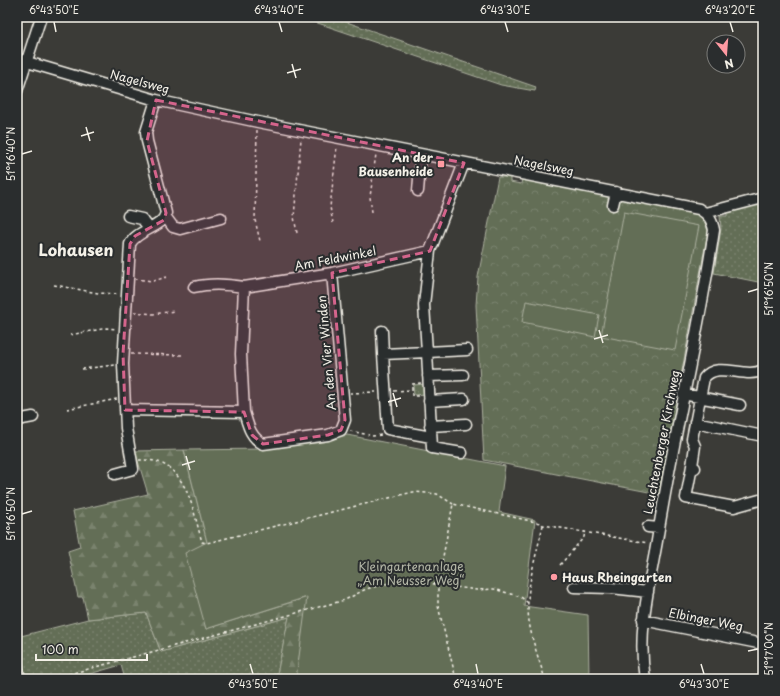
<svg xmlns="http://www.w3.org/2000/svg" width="780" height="696" font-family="'Playpen Sans',sans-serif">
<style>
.grass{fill:url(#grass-dots);stroke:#acb09f}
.forest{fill:url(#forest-firs);stroke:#acb09f}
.park{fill:url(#park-crowns);stroke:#acb09f}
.garden{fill:#636e56;stroke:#acb09f}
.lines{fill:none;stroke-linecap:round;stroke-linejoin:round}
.minor-casing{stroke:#f4f1e8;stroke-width:13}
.path{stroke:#f4f1e8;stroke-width:1.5;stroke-dasharray:3 3;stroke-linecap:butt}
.minor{stroke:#2a2d2e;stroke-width:10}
.marked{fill:#d4648c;fill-opacity:0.2;stroke:#d4648c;stroke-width:3;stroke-dasharray:8 5;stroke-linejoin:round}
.ticks{fill:none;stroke:#f4f1e8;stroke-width:1.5}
.poi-dot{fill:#ff9aa2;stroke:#2a2d2e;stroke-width:1.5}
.labels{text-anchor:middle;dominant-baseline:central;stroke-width:4;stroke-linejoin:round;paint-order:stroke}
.street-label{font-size:12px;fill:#f4f1e8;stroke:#2a2d2e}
.poi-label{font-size:12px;font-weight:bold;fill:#f4f1e8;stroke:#2a2d2e;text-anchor:end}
.park-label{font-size:12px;fill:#b3b6a6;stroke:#2a2d2e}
.district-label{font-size:16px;font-weight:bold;fill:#f4f1e8;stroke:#2a2d2e}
.neatline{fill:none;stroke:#f4f1e8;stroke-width:1.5}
.ticks-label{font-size:10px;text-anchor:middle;fill:#f4f1e8}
</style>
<defs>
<pattern id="grass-dots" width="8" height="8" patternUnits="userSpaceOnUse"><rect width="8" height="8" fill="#636e56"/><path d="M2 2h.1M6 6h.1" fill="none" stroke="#7a836e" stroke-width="1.8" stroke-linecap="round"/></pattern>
<pattern id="forest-firs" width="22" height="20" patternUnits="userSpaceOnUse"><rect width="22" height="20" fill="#636e56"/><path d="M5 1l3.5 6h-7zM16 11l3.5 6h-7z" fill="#7a836e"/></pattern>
<pattern id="park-crowns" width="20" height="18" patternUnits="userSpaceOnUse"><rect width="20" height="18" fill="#636e56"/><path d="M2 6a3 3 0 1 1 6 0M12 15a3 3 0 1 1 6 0" fill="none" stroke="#7a836e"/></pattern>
</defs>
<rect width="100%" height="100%" fill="#3b3b37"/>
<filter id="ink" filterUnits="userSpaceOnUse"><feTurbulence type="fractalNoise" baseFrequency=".025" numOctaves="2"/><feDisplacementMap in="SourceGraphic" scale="8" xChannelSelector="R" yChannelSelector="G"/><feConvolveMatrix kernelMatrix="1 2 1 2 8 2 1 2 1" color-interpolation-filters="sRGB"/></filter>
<g filter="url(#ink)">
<path class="grass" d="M300 17H332L536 87 535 91 501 85Z
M763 199V283L714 273 721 229 720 216H727V208Z
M146 613 161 652 289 617 277 674 262 679H125L121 665 72 679H24L17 651V637L88 619Z"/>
<path class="forest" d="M184 450 207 542 206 629 308 597 296 679H262L277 674 289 617 161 652 146 613 88 619 83 597H78L68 551 80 547 73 511 148 494 135 451Z"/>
<path class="park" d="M498 177H510V182L521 184 522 179 695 212 704 220 708 231 659 494 484 460 476 305 478 277Z
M426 384V394L414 395 413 385Z"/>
<path class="garden" d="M624 212 699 226 675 350 601 336Z
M526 301 599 315 595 337 522 322Z
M347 435 505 466 499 512 535 520 524 606 588 615 589 679H296L307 597 206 629 185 553 207 542 184 450 267 449 325 441Z"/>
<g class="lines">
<defs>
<path id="minor" d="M17 59 156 100 258 122 699 209C709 215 712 220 714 230 699 334 673 437 657 541 649 587 637 632 645 679
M17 91 41 17
M464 163 430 251 424 305 427 352 467 350
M418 191 421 155
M613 205 616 192
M705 213 763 198
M128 216 142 219 149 228
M165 216 173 227 180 229 221 218
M194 287C210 283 227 284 244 287
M382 331 383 354
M428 376 463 375
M683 394 740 405
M429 401 464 399
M125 410 244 412C248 425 250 437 263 444L328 435 341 430 345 420 332 273
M244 412 241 354 244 287 332 273 430 251
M17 420 33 417
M695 422 763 436
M430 426 466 424
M431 437 388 429 383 354 427 352 432 448 462 453
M692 466 686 498 734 507 763 499
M695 468 692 466 695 446 692 439 704 378C718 360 745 380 763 370
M115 474 133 469 126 428 123 364 130 244C137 229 162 229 166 213L147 141 146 132 156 100
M648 527 659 528
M574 587 611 588 648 592
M643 620 763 644
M17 665 20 679"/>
</defs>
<use href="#minor" class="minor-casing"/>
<path class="path" d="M257 130 255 220 260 241
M372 212 370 197 376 154
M333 223 330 207 337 146
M297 233 294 217 301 139
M135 279 153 281 167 277
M54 285 98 293 119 294
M134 312 153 314 175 311
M70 335 107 328 117 329
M131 354 182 355
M82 369 115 365
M421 383 412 384V396H421
M394 391 412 390
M350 393 376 392
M67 409 117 399
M350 431 369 435
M372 436 382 435
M139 460C145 460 153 460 158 462 189 473 194 515 202 542L207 543 413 492 437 494 453 504
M543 525C538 548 527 584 528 607 528 631 538 656 545 679
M560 565 584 537 585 531
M51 679 345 600 366 589 389 583 413 581 477 590 494 589 521 597 528 603
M456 679 438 606V583L453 504 540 523 543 525 648 543"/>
<use href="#minor" class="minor"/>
</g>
</g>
<path class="marked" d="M156 100 464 163 430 251 332 273 345 420 341 430 328 435 263 444 252 435 244 412 125 410 123 354 130 244 135 236 164 220 166 213 147 141Z"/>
<path class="ticks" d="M54 22 56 32M279 22 282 32M505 22 508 32M730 22 733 32M292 64 296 78M287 73 301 69M86 127 90 141M81 136 94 132M22 154 32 151M748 292 758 289M599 330 603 343M594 339 608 335M393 393 397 407M388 402 401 398M186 456 190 470M182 465 195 461M22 514 32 511M748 651 758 649M250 664 253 674M476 664 478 674M701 664 704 674"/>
<g class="poi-dot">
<rect x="437" y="160" width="8" height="8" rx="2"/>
<circle cx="554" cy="577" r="4"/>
</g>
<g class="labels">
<g class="street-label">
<text transform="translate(140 81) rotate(15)">Nagelsweg</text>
<text transform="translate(544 165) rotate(11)">Nagelsweg</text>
<text transform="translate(335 258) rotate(-11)">Am Feldwinkel</text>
<text transform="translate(326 353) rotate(-95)">An den Vier Winden</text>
<text transform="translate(661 442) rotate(-79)">Leuchtenberger Kirchweg</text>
<text transform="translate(706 619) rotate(11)">Elbinger Weg</text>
</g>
<g class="poi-label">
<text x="433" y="157">An der<tspan x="433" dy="14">Bausenheide</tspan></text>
<text x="562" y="577" text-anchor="start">Haus Rheingarten</text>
</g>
<g class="park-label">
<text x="411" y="566">Kleingartenanlage<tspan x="411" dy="14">„Am Neusser Weg“</tspan></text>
</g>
<g class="district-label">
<text x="76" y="249">Lohausen</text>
</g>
</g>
<rect width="780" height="696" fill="none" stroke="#2a2d2e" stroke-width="44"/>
<g transform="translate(726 54) rotate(163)"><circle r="19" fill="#2a2d2e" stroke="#7b7b78"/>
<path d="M0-3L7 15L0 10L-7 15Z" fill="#ff9aa2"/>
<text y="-6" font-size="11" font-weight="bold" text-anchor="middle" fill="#f4f1e8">N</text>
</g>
<path d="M36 654v6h111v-6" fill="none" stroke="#f4f1e8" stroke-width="2"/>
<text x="42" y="654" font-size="12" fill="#f4f1e8" stroke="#2a2d2e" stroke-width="3" paint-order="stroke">100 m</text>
<rect x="22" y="22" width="736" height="652" class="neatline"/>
<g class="ticks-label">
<text x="54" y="14">6°43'50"E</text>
<text x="279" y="14">6°43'40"E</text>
<text x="505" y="14">6°43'30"E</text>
<text x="730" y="14">6°43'20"E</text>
<text transform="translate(11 154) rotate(-90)" y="4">51°16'40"N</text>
<text transform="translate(769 289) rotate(-90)" y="4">51°16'50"N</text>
<text transform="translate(11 514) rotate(-90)" y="4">51°16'50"N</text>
<text transform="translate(769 649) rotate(-90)" y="4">51°17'00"N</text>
<text x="253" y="688">6°43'50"E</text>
<text x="478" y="688">6°43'40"E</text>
<text x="704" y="688">6°43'30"E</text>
</g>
</svg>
